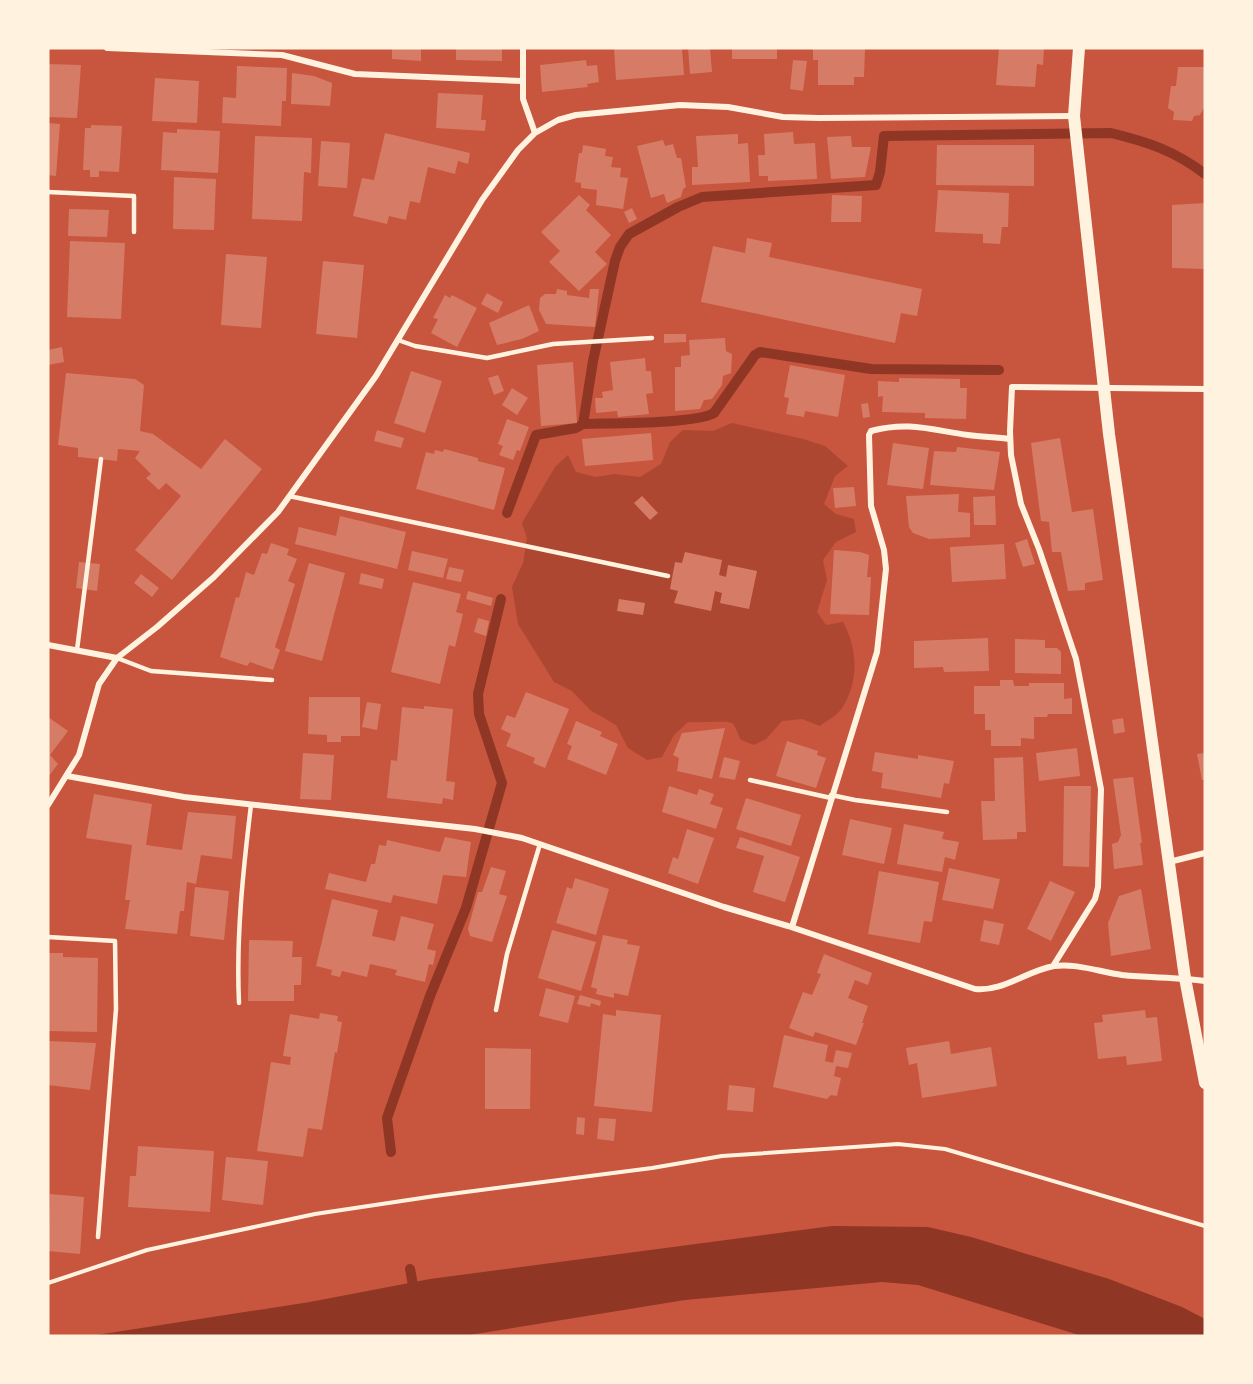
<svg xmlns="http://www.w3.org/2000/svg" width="1253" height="1384" font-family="'Playfair Display',serif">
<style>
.green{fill:#ae4732}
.water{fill:#8f3625}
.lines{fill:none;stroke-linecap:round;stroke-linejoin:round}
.stream{stroke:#8f3625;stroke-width:10}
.building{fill:#d67c66}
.path{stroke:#fff3e0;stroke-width:4}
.service{stroke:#fff3e0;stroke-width:4.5}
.minor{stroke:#fff3e0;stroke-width:6}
.secondary{stroke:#fff3e0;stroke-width:12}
</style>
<rect width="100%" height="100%" fill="#c8553d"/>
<path class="green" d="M732 423 803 439 825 446 848 466 835 476 824 504 836 514 854 519 856 532 836 542 823 560 827 580 817 612 826 625 843 622C858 649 859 682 842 708 838 715 826 721 820 726L802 719 782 721 766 739 754 745 741 740C738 735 736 726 732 723 728 720 697 723 688 722L674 735 662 757 647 760 628 748 616 725 590 710 572 691 554 682 518 624 512 587 523 563 527 538 522 523 555 467 568 455 576 472 596 477 614 474 640 477 661 464 670 442 683 430 713 431Z"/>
<path class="water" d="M832 1226 928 1227 971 1237 1109 1279 1182 1307 1205 1319V1336H1082L918 1285 882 1282 685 1300 463 1336H90L310 1302 430 1279Z"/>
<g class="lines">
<path class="stream" d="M583 424C608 423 696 424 714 413L755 355 760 352 871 369 999 370
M507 513 536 435 576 428 583 424 593 361 615 261 620 247 629 234 678 207 702 197 876 185 880 172 884 136 1111 133C1148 142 1175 151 1205 174
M391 1152 387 1118 430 996 466 908 502 783 479 714 478 694 501 599
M410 1269 415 1296"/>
</g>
<path class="building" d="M392 48H421V61L392 59Z
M456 48H502V61L456 60Z
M614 48H682L684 75 616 80Z
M688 48H710L712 72 690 74Z
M732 48H777V59H732Z
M813 48H865L864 77H854V85H818V60H813Z
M999 48H1044L1043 65 1037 64 1035 87 996 85Z
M586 60 587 66 597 65 599 82 587 84 588 87 542 92 540 65Z
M793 60 807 61 803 91 790 89Z
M48 64 81 65 77 118 48 117Z
M237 66 287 68 286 101H282L281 126 222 123 223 97 236 98Z
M1178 67H1205V106L1200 115 1194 116 1192 121 1173 120 1174 112 1168 108 1171 86H1176Z
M292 73 314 76 332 83 330 106 291 104Z
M155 78 199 81 197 123 152 121Z
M438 93 483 95 481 120H486L485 131 436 128Z
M48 123 60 124 56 176 48 175Z
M91 125 122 126 119 172 99 171V177H90V170H83L85 128H91Z
M177 129 220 131 218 173 161 170 163 132 177 133Z
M793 132 794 144 815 143 817 179 768 181V176H759L758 155H765L764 134Z
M385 133 470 153 468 164 458 161 455 174 428 167 420 203 410 201 406 220 389 216 387 224 353 216 362 178 374 180Z
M738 134V144L748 143 750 182 692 185V167H698L696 136Z
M255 136 312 138 311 173 304 172 302 221 252 219Z
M851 136 852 147H871L865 177 831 179 827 137Z
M663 140 665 146 673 144 677 158H681L686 187 683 189 681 197 667 203 664 194 651 198 637 146Z
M321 141 350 143 347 188 318 186Z
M583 145 606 149 605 156 613 157 611 167 621 168 620 177 628 178 623 209 596 205 597 190 581 188V183L575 182 579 153H582Z
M937 145H1034V186L936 185Z
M174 177 216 179 214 230 173 229Z
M938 190 1009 193 1008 227H1002L1000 244 983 243V234L935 232Z
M579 195 590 205 586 210 611 235 595 252 607 264 579 291 549 262 560 251 541 232Z
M832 195 862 196 861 222H831Z
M1205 203V269L1172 268V205Z
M632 208 637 219 629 223 624 212Z
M69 209 109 210 107 237 68 236Z
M747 238 772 243 769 257 922 289 917 316 901 313 895 343 701 302 713 246 745 253Z
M70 241 125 243 121 319 67 317Z
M226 254 267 257 261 328 221 325Z
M323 261 364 265 357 338 316 334Z
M557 289 567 291V295L589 298 590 289H599L595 327 546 324 539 310 540 298 545 294H556Z
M487 293 503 302 498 313 481 304Z
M445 295 450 298 452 295 477 308 457 347 431 333 438 319 433 318Z
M529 305 539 331 522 339 497 345 489 323Z
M664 334H686V342L664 343Z
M725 338 726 351 732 354 731 373 723 376 722 385 712 399 704 400 700 409 675 411V367H681V356L690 355 689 340Z
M62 347 64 362 48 365V350Z
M645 358 646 371H651L653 393 646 394 649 414 618 417 617 411 596 413 595 398H603L602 392 613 390 610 362Z
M573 362 577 423 541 426 537 365Z
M790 365 845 375 838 417 805 411 804 417 786 414 789 398 784 397Z
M411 371 442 381 425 433 394 423Z
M66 373 135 379 144 385 140 431 153 434 201 469 225 439 262 469 172 580 135 550 181 496 166 483 159 490 146 478 151 474 135 458 140 451 118 449 117 461 78 457V448L58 445Z
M498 375 504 391 494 395 488 378Z
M899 378 960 379V388H967L966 419 925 418V413L882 412 883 396 878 397V381L899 382Z
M512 388 528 398 517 415 502 405Z
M868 403 870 417 863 418 861 404Z
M507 419 529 427 520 451 517 450 513 460 499 455 503 446 498 444Z
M377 430 404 438 401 448 374 441Z
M651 433 653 460 585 466 582 439Z
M1060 438 1072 512 1093 509 1103 580 1085 583V590L1068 591 1061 552H1052L1049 522 1041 521 1031 443Z
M893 443 929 448 923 489 887 485Z
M957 447 1000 452 994 490 930 485 934 451 956 452Z
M444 449 478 458V461L505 468 494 510 416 489 426 452 434 454 435 450 443 452Z
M854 487 856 506 835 508 833 488Z
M959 494 958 512 970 513V537L929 539 913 533 909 527 906 496Z
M642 496 658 513 650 520 634 503Z
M995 496 996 525H974L973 497Z
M340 516 406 532 397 569 295 544 299 527 336 536Z
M1027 539 1035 564 1023 567 1015 543Z
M271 543 289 549 287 555 297 559 288 581 295 584 275 647 280 650 273 670 250 662 247 666 220 657 236 597 239 598 246 572 254 575 262 553 267 554Z
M1004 544 1006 579 952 582 950 547Z
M834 550 860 552 869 555 867 577H871L869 615 830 614Z
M412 551 448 559 443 578 408 570Z
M685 552 722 560 719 575 726 577 728 565 757 571 749 609 720 603 722 593 715 591 711 611 674 603 678 591 670 589 675 562 682 563Z
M79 562 100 564 97 591 76 588Z
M309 563 345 573 322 661 285 651Z
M449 567 464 570 461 582 446 579Z
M361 573 384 579 382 589 359 584Z
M141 574 159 588 152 597 134 583Z
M413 582 461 594 456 612 463 614 455 647 449 645 440 684 391 672Z
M468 591 493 598 491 606 466 599Z
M619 599 645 603 643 615 617 611Z
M478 618 489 621 486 636 474 632Z
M988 638 989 671 944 672 943 667 914 668V641Z
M1015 639 1045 640V648H1057L1061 652V674L1015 673Z
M1000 680H1013L1014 686H1029V683H1064V699L1072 698V714H1048L1047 717H1034V739L1021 738V746H991V730H985V714H974V686H1000Z
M526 692 569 709 545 768 533 763 535 758 506 746 511 734 501 729 507 715 515 718Z
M309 697H360V736H341V742H327V735L308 734Z
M367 702 381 704 377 730 362 727Z
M424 706 453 709 446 781 455 782 453 800 443 798 442 804 387 798 391 760 397 761 402 707 424 709Z
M48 717 68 731 50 755 58 764 48 777Z
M1123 718 1125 732 1114 734 1112 720Z
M576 721 602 732 600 736 618 744 606 775 567 759 572 746 567 744Z
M725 728 712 779 677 771 679 758 673 755 682 733Z
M787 741 818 751 817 755 826 758 816 788 776 776Z
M1077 748 1080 776 1039 781 1036 753Z
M875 752 918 759V755L954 761 949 784 944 783 941 798 881 788 883 773 872 771Z
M303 753 334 755 331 800 300 799Z
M1205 753V780H1202L1197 754Z
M724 757 740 761 735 780 719 777Z
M1023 757 1026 832H1017V839L983 840 981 801H995L994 758Z
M1133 777 1142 843H1140L1143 865 1114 869 1112 844 1118 842 1121 835 1113 779Z
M669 786 697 795 699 789 714 794 710 804 723 808 716 829 662 812Z
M1064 786H1091L1089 867 1063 866Z
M94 794 152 804 146 845 182 850 188 812 236 816 232 859 201 855 196 884 187 882 184 911H180L177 934 125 929 130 900H125L132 845 86 838Z
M746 798 801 815 791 846 736 829Z
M850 819 892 828 884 864 842 855Z
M904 824 944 832 942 839 959 842 955 860 945 857 942 872 897 864Z
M687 829 714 838 698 884 668 873 673 857 678 859Z
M445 837 471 842 466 877 443 875 437 904 393 895 391 903 325 889 329 873 366 882 371 864H375L379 845 386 846 387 840 440 852Z
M740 837 800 857 785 902 753 892 764 856 736 848Z
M491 867 506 871 499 894 507 896 492 942 470 936 468 929 478 892H482Z
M949 868 1000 879 993 909 942 900Z
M879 871 939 882 932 922 924 921 920 943 868 934Z
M575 878 609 889 596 935 556 923 567 887 572 889Z
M1050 881 1075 892 1051 941 1027 929Z
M195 887 229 891 224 940 190 936Z
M1141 889 1151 949 1111 956 1108 923 1119 896Z
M332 899 378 910 372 936 395 941 401 916 434 924 427 949 436 951 433 965 429 964 425 982 395 975 397 970 370 964 367 977 342 971 340 977 331 975 332 970 316 966Z
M984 920 1004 924 999 945 980 941Z
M552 930 596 942 581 991 538 978Z
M603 935 628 940 627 944 640 946 628 996 614 993V998L596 994 597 989 591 987Z
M249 940 293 941 292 957H302L301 985H294V1001H248Z
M48 953H63V957L98 958 97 1032 48 1031Z
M824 954 872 973 868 985 855 980 848 998 868 1006 862 1023H864L856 1045 815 1032 813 1037 789 1028 803 992 812 995 821 974 817 973Z
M546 988 575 996 568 1023 539 1016Z
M580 995 601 1001 600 1006 591 1003 590 1007 577 1004Z
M616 1010 661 1015 652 1112 594 1106 603 1014 616 1016Z
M1145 1010 1146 1018 1157 1017 1162 1061 1127 1065 1126 1056 1098 1059 1094 1023 1103 1022 1102 1015Z
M320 1013 338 1016 337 1021 342 1022 337 1053 335 1052 322 1130 308 1128 303 1157 257 1151 271 1062 290 1065 291 1057 283 1056 290 1014 319 1019Z
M784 1035 828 1045 825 1061 833 1063 836 1050 852 1053 848 1068 836 1066 834 1076 841 1078 837 1096 831 1095 827 1099 773 1087Z
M48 1041 96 1043 90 1090 48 1085Z
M949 1041 951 1054 991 1047 997 1086 922 1098 917 1063 909 1065 906 1048Z
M485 1048 531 1049 530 1109H485Z
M729 1085 755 1088 753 1112 727 1110Z
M577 1117 585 1118 584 1135 576 1134Z
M599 1118 616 1119 614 1141 597 1139Z
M138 1146 214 1151 210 1212 128 1207 130 1176H136Z
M226 1157 268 1161 263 1205 222 1200Z
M50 1194 84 1197 80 1254 48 1251Z"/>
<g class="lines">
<path class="path" d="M48 1283 147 1250 315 1214 435 1196 652 1168 722 1156 898 1144 945 1149 1205 1226"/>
<path class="service" d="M48 192 134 196V232
M398 340 415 346 487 358 553 344 652 338
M289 496 668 576
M77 650 101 459
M117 658 151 671 272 680
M750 780 831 798
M831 795 855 800 947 812
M48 937 115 941 116 1009 98 1237
M239 1003C236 937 243 871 251 805
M496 1010 507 954 540 844"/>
<path class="minor" d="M107 48 282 55 355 74 522 81
M523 48V99L535 133
M48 645 117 658
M67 776 184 797 475 829 522 838 724 907 788 926 975 989C1003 992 1026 971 1054 966 1076 963 1100 972 1122 975 1150 978 1178 977 1205 981
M48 805 79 755 99 684 117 658 157 627 214 577 278 512 376 376 482 200 518 150 535 133 558 120 576 115 680 105 728 107 783 117 819 118 1074 116
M1169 862 1205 853
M792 927 877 652 886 569 884 550 871 506 869 435 871 431C909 421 931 430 968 435 982 437 996 437 1010 439
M1053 966 1095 899 1098 887 1101 789 1076 659 1039 549 1021 504 1011 455 1010 431 1012 387 1205 389"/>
<path class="secondary" d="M1079 48 1074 116 1109 434 1185 978 1205 1083"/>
</g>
<rect width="1253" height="1384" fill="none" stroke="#fff3e0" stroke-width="99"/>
</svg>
